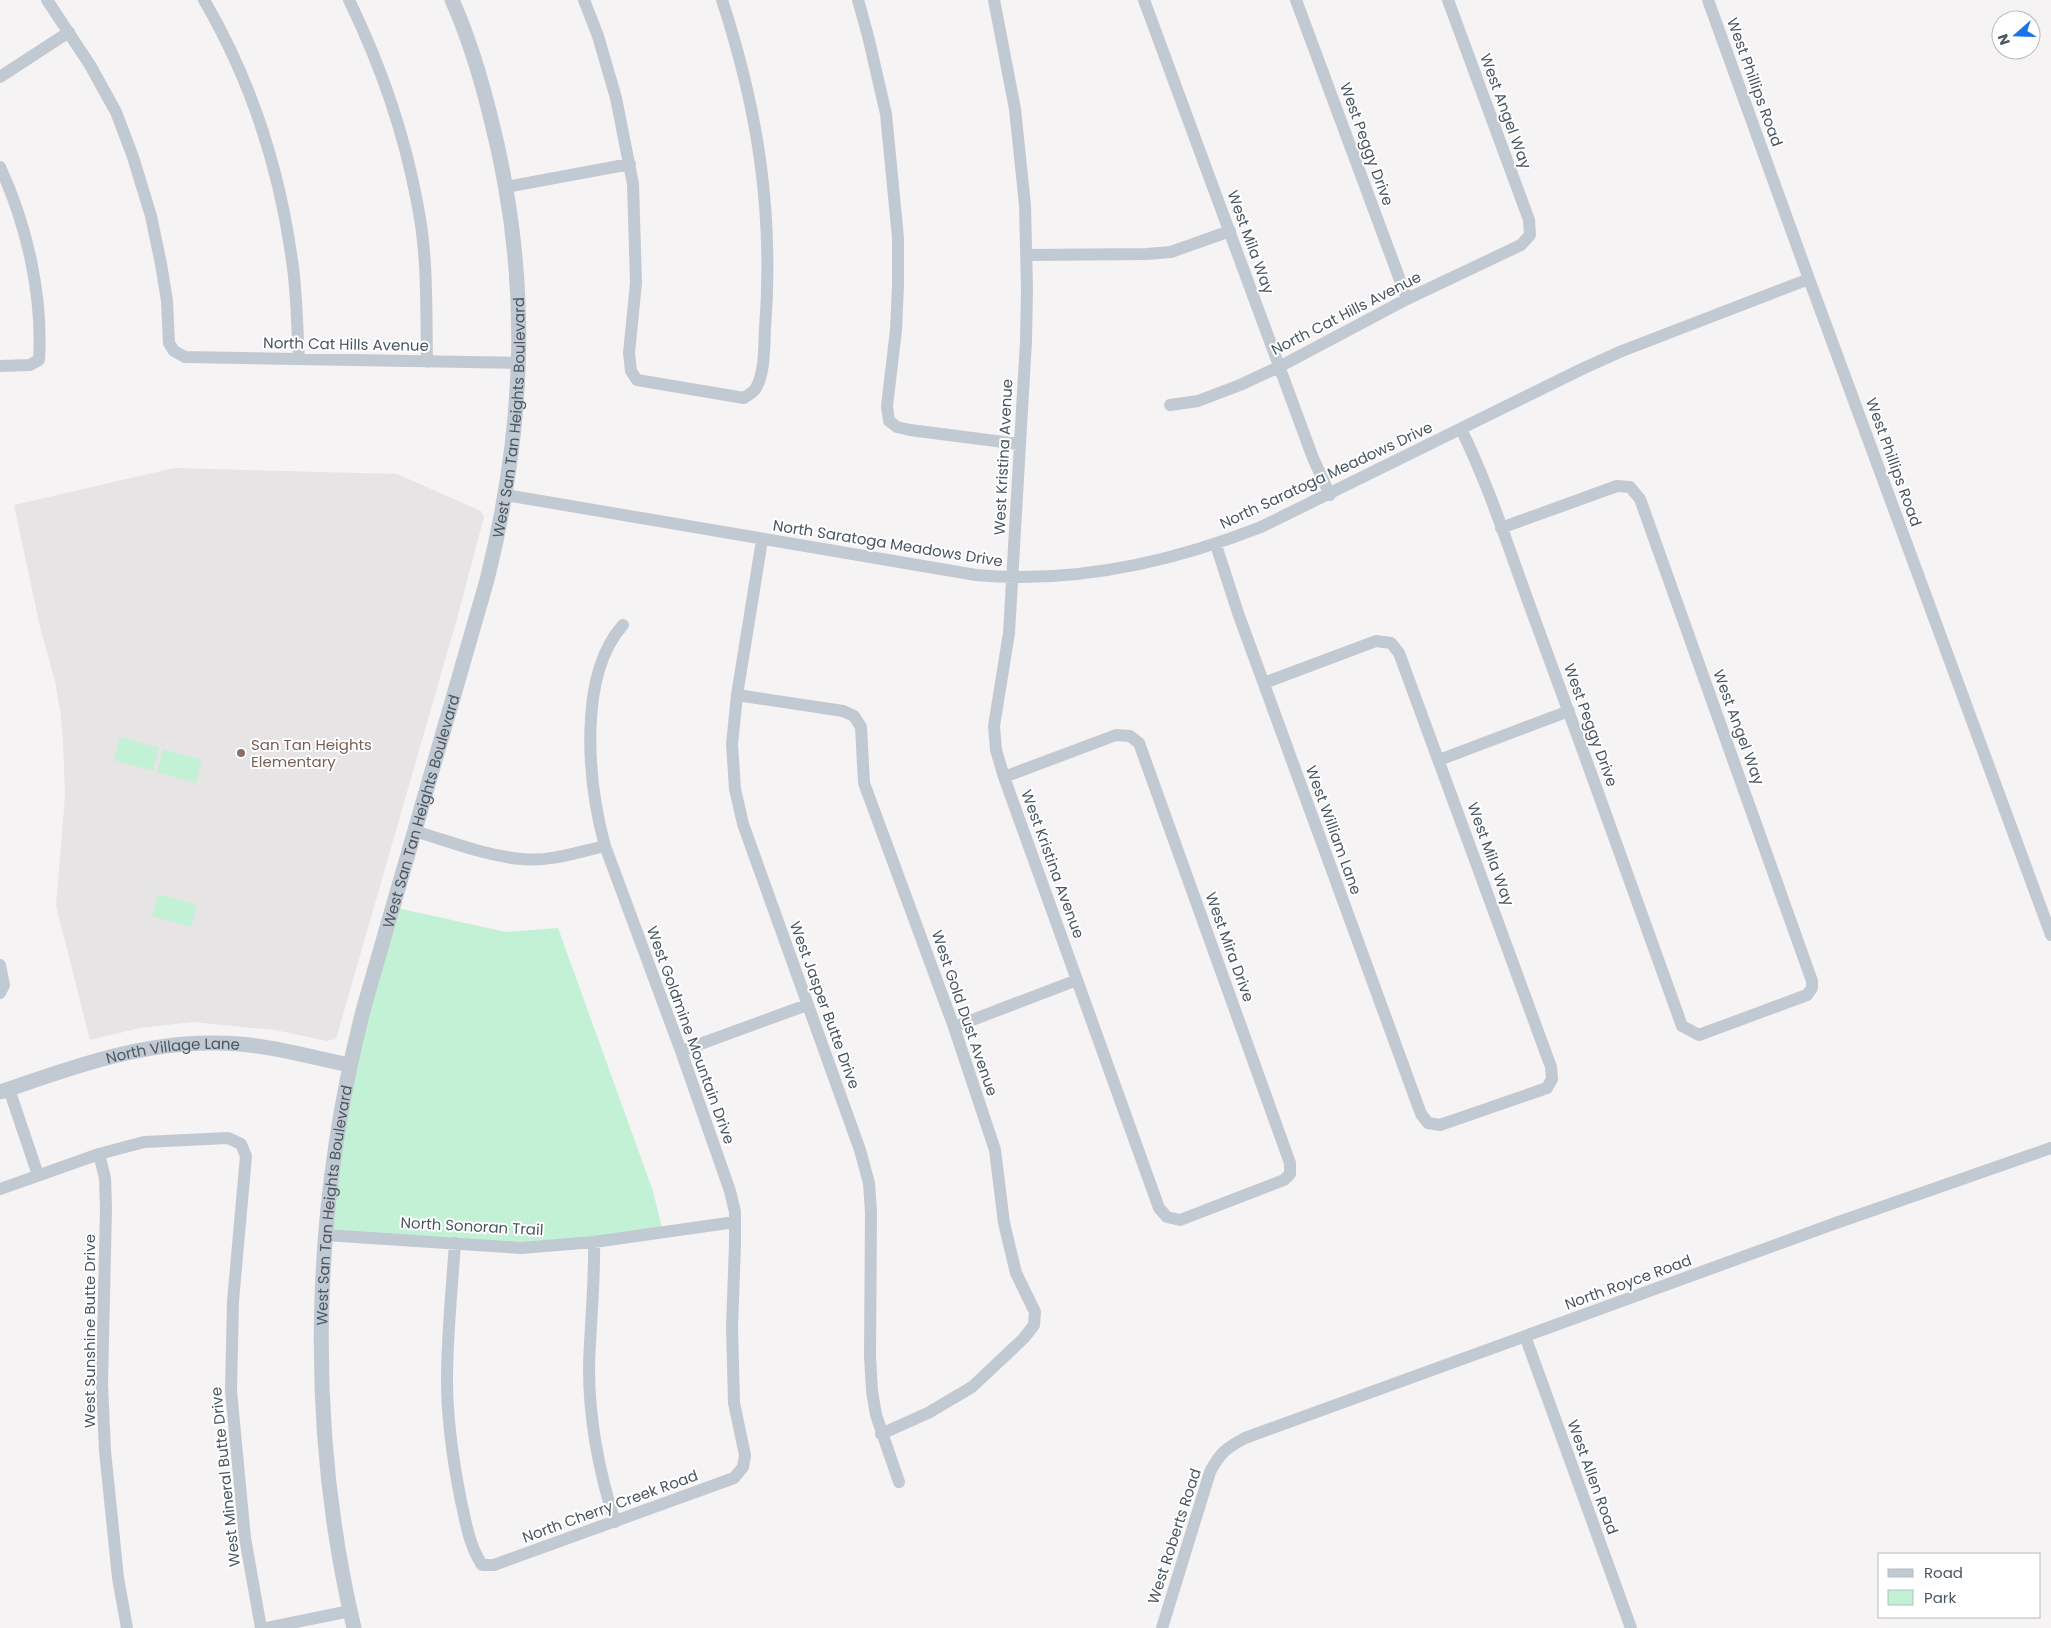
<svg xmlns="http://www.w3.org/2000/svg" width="2051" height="1628" font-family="Poppins,sans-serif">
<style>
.education{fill:#e6e4e5}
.green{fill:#c3f1d5}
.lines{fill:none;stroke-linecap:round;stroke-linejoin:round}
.minor{stroke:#c1cad2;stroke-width:12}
.tertiary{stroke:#c1cad2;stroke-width:15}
.education-dot{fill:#8d6e63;stroke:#fff;stroke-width:2}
.labels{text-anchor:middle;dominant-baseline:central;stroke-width:4;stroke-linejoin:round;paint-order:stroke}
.street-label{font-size:15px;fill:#4a5661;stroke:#fff}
.education-label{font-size:15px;fill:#785e54;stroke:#fff;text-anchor:start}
</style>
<rect width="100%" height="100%" fill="#f5f3f3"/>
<path class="education" d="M174 468 397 474 481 511 484 517 458 615 336 1039 327 1041 275 1030 193 1022 140 1028 90 1040 56 906 65 796 63 738 60 710 55 681 40 627 14 505Z"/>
<path class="green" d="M120 737 159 748 153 771 114 760Z
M163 749 202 760 196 783 157 772Z
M158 894 197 905 191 927 152 916Z
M393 907 506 932 558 928 653 1191 663 1232 550 1246 325 1235 335 1152Z"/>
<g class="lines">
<path class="minor" d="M47 0 90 65 116 112 133 157 151 216 161 264 167 301 169 343 174 351 185 357 519 363
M204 0C252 82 281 174 293 268 297 298 297 329 299 359
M349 0C380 64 404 132 417 202 428 254 426 309 427 362
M584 0 598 36 616 98 633 184 636 283 629 353 631 371 637 380 744 398C748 395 754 392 756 388 765 372 764 347 765 329 774 213 758 110 722 0
M858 0 868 36 886 114 898 238V285L896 330 887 406 889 421 897 427 910 430 1019 444
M994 0 1015 109 1025 205 1027 289 1026 341 1009 633 994 726 996 750 1004 777 1159 1208 1167 1217 1180 1220 1284 1180 1290 1174V1163L1139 743 1130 736 1116 735 1004 777
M1144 0 1313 458 1330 495
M1296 0 1407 299
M1708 0 1809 279 2051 935
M0 77 69 32
M0 167C27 225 43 296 39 360L30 365 0 366
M506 187 630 164
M1026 255 1147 254 1171 252 1230 231
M1170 405 1198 401 1240 385 1279 367 1407 299 1521 245 1530 235 1529 220 1448 0
M1461 429C1491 490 1511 556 1535 620 1585 755 1633 890 1682 1026L1699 1035 1807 995 1812 988V981L1640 499 1630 487 1617 486 1501 528
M506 495 976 575C1073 584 1172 562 1261 527L1584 368 1622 351 1809 279
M762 540 737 695 732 744 735 789 743 824 860 1150 869 1183 871 1212 870 1356 872 1391 876 1415 899 1482
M1216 545 1238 613 1421 1114 1428 1123 1440 1125 1547 1088 1552 1079 1551 1067 1399 653 1391 643 1376 641 1264 683
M737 695 843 711 854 716 861 727 864 783 954 1027 995 1150 1004 1223 1016 1273 1035 1312 1034 1325 1024 1338 972 1387 928 1413 881 1434
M1439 760 1569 711
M414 831C449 841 485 856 522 859 549 862 578 852 605 846
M0 965 4 985 0 993
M954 1027 1077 980
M681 1051 807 1005
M9 1089 38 1175
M99 1154 105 1178 106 1209 102 1384 105 1451 118 1578 127 1628
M0 1189 99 1154 144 1142 228 1138 241 1144 246 1156 233 1301 231 1391 245 1538 261 1628
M325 1235 521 1248 594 1242 735 1222
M594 1242C595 1284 590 1326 589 1368 589 1422 599 1472 615 1522
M455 1243C452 1288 447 1334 447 1380 447 1420 453 1461 461 1501 466 1523 469 1545 482 1565H494L734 1478 743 1467 745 1455 734 1403 732 1327 735 1244V1212L730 1191 681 1051 605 846C588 784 577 676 623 625
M1525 1336 1631 1628
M267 1628 350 1611
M1162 1628 1210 1472C1220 1453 1226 1448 1245 1438L1836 1223 2051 1148"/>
<g class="tertiary">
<path id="s1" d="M0 1092C71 1068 142 1041 218 1043 262 1043 306 1056 349 1065"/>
<path id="s2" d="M354 1628C306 1425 312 1208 364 1007L487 580C526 423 531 276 491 119 481 78 469 38 452 0"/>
</g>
</g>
<circle class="education-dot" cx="241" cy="753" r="5"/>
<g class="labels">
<g class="street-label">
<text transform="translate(1755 82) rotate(70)">West Phillips Road</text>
<text transform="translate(1506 111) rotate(70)">West Angel Way</text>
<text transform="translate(1367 144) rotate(70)">West Peggy Drive</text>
<text transform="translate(1251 242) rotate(70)">West Mila Way</text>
<text transform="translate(1346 313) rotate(-27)">North Cat Hills Avenue</text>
<text transform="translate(346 344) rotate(1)">North Cat Hills Avenue</text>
<text stroke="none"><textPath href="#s2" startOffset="1236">West San Tan Heights Boulevard</textPath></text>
<text transform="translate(1003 457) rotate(-87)">West Kristina Avenue</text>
<text transform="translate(1894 462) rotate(70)">West Phillips Road</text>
<text transform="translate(1326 475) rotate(-25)">North Saratoga Meadows Drive</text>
<text transform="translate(888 543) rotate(9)">North Saratoga Meadows Drive</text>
<text transform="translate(1591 725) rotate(70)">West Peggy Drive</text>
<text transform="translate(1739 727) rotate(70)">West Angel Way</text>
<text stroke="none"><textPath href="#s2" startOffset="831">West San Tan Heights Boulevard</textPath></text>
<text transform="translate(1334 830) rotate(70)">West William Lane</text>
<text transform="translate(1491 854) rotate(70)">West Mila Way</text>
<text transform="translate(1053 864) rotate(70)">West Kristina Avenue</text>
<text transform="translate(1230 947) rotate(70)">West Mira Drive</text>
<text transform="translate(825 1005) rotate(70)">West Jasper Butte Drive</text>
<text transform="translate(965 1013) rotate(71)">West Gold Dust Avenue</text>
<text transform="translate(691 1035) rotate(70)">West Goldmine Mountain Drive</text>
<text stroke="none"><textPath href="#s1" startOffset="179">North Village Lane</textPath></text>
<text stroke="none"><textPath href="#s2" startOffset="426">West San Tan Heights Boulevard</textPath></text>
<text transform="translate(472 1226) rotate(3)">North Sonoran Trail</text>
<text transform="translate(1628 1282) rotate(-20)">North Royce Road</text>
<text transform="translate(89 1331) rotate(-90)">West Sunshine Butte Drive</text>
<text transform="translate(225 1477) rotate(-96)">West Mineral Butte Drive</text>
<text transform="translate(1593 1477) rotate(70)">West Allen Road</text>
<text transform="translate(610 1506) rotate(-20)">North Cherry Creek Road</text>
<text transform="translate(1174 1536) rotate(-72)">West Roberts Road</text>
</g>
<g class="education-label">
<text x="251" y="744">San Tan Heights<tspan x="251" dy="17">Elementary</tspan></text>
</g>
</g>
<rect x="1878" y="1553" width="162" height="65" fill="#ffffff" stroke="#b7bbc0"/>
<rect x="1888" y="1569" width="25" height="8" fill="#c1cad2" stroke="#b7bbc0"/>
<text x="1924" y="1578" font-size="15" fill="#4a5661">Road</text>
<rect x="1888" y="1590" width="25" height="15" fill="#c3f1d5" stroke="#b7bbc0"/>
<text x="1924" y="1603" font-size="15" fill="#4a5661">Park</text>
<g transform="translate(2016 35) rotate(250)"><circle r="24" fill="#ffffff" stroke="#b7bbc0"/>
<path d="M0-4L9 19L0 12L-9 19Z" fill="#1a73e8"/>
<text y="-8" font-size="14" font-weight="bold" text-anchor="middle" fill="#4a5661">N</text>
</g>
</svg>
